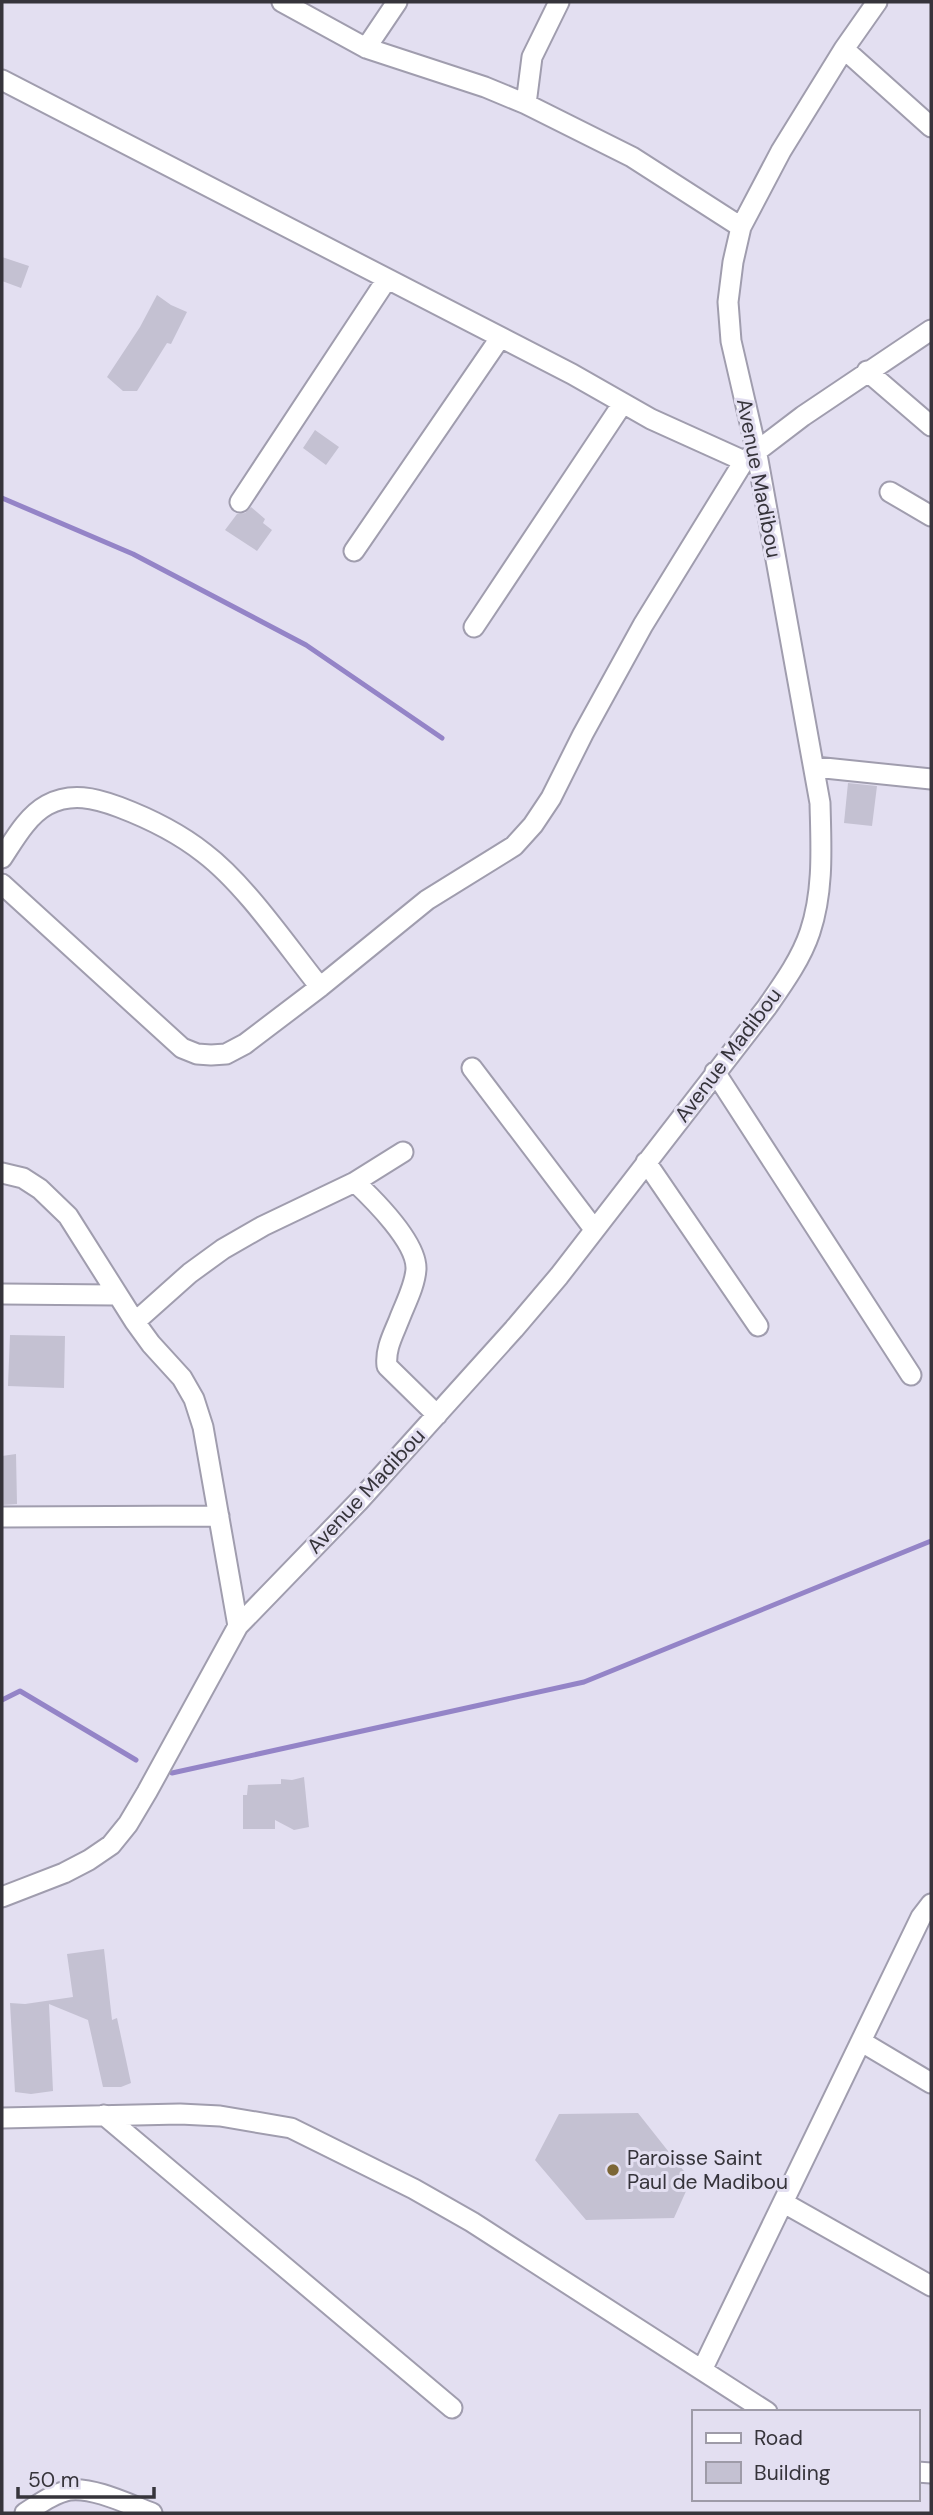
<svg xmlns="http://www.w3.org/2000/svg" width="933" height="2515" font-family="'DM Sans',sans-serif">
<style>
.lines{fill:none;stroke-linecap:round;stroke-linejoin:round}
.stream{stroke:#9484c7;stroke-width:5}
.building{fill:#c4c1d2}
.minor-casing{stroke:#a09dae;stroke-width:23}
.minor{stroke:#fff;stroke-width:19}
.poi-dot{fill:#7c6636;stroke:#e3dff1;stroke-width:2.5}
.labels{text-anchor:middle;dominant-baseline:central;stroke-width:6;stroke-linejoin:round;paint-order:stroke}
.street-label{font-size:21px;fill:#36343b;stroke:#e3dff1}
.poi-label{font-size:21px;fill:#36343b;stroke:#e3dff1;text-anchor:start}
</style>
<rect width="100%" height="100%" fill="#e3dff1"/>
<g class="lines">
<path class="stream" d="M2 498 133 554 306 645 442 738
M2 1700 20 1691 136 1760
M172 1773 584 1682 931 1541"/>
</g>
<path class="building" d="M2 257 29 266 21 288 2 281Z
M157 295 171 305 187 312 171 344 167 343 137 391H123L107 377 140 327Z
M315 430 339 447 326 465 303 448Z
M251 507 265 519 263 523 272 530 257 551 225 530 237 514 245 513Z
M848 783 877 786 872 826 844 823Z
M10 1335 65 1336 64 1388 8 1386Z
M16 1454 17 1504 2 1505V1456Z
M304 1777 309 1827 294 1830 275 1820V1829H243V1795H247L248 1785 281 1784V1779L292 1780Z
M104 1949 112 2020 117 2018 131 2083 121 2087H103L88 2020 49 2004 53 2091 31 2094 15 2092 10 2003 25 2004 73 1997 67 1954Z
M638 2113 691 2180 674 2218 586 2220 535 2160 559 2114Z"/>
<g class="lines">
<defs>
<path id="minor" d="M282 2 366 48 485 87 526 104 632 157 741 227
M366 48 397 2
M844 49 931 127
M2 80 572 374 651 419 744 461
M526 104 532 57 559 2
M867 371 931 426
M890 492 931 516
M240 502 387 279
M354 551 500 338
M474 627 623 403
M815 767 931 779
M2 858C14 840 27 816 47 805 71 792 95 798 119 807 148 818 180 834 204 853 246 885 287 946 320 987
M2 884 182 1048 197 1054 211 1055 226 1054 245 1044 320 987 427 900 514 846 533 825 551 798 583 734 643 625 744 461 803 416 931 330
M472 1068 594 1229
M715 1072 911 1375
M646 1162 758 1326
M2 1173 23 1178 40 1189 68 1216 135 1322 151 1344 182 1378 194 1399 203 1427 238 1626
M355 1182C373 1199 417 1242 416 1269 415 1286 405 1304 399 1320 393 1335 385 1349 387 1366L437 1415
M2 1294 115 1295
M135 1322 190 1273 223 1249 263 1226 355 1182 403 1152
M2 1517 219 1516
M2 1897 64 1873 89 1860 111 1845 128 1824 147 1792 238 1626 359 1501 514 1329 559 1276 767 1007C783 984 801 959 810 932 824 890 821 846 820 803L756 449 731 341 728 302 733 262 741 227 781 151 844 49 877 2
M862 2042 931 2083
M104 2115 452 2408
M2 2118 180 2114 220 2116 291 2128 414 2189 472 2222 767 2412
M784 2203 931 2286
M702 2370 921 1917 931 1904
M917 2472 931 2473
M25 2513C39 2504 54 2493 70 2490 94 2487 130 2505 152 2513"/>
</defs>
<use href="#minor" class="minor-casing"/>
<use href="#minor" class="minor"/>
</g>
<circle class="poi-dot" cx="613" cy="2170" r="7"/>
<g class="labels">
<g class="street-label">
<text transform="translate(759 478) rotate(79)">Avenue Madibou</text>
<text transform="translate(728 1055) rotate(-53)">Avenue Madibou</text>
<text transform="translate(366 1491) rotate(-47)">Avenue Madibou</text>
</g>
<g class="poi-label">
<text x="627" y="2158">Paroisse Saint<tspan x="627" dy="24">Paul de Madibou</tspan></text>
</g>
</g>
<rect width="933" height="2515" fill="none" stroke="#36343b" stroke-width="7"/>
<rect x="692" y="2410" width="228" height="91" fill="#e3dff1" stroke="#9e9ba8" stroke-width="2"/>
<rect x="706" y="2433" width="35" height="10" fill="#ffffff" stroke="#9e9ba8" stroke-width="2"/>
<text x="754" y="2445" font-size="21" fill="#36343b">Road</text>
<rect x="706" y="2462" width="35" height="21" fill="#c4c1d2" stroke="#9e9ba8" stroke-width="2"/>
<text x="754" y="2480" font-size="21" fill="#36343b">Building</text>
<path d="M18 2487v10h136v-10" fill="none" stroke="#36343b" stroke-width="3.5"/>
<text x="28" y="2487" font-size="21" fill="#36343b" stroke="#e3dff1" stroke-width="5" paint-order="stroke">50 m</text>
</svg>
